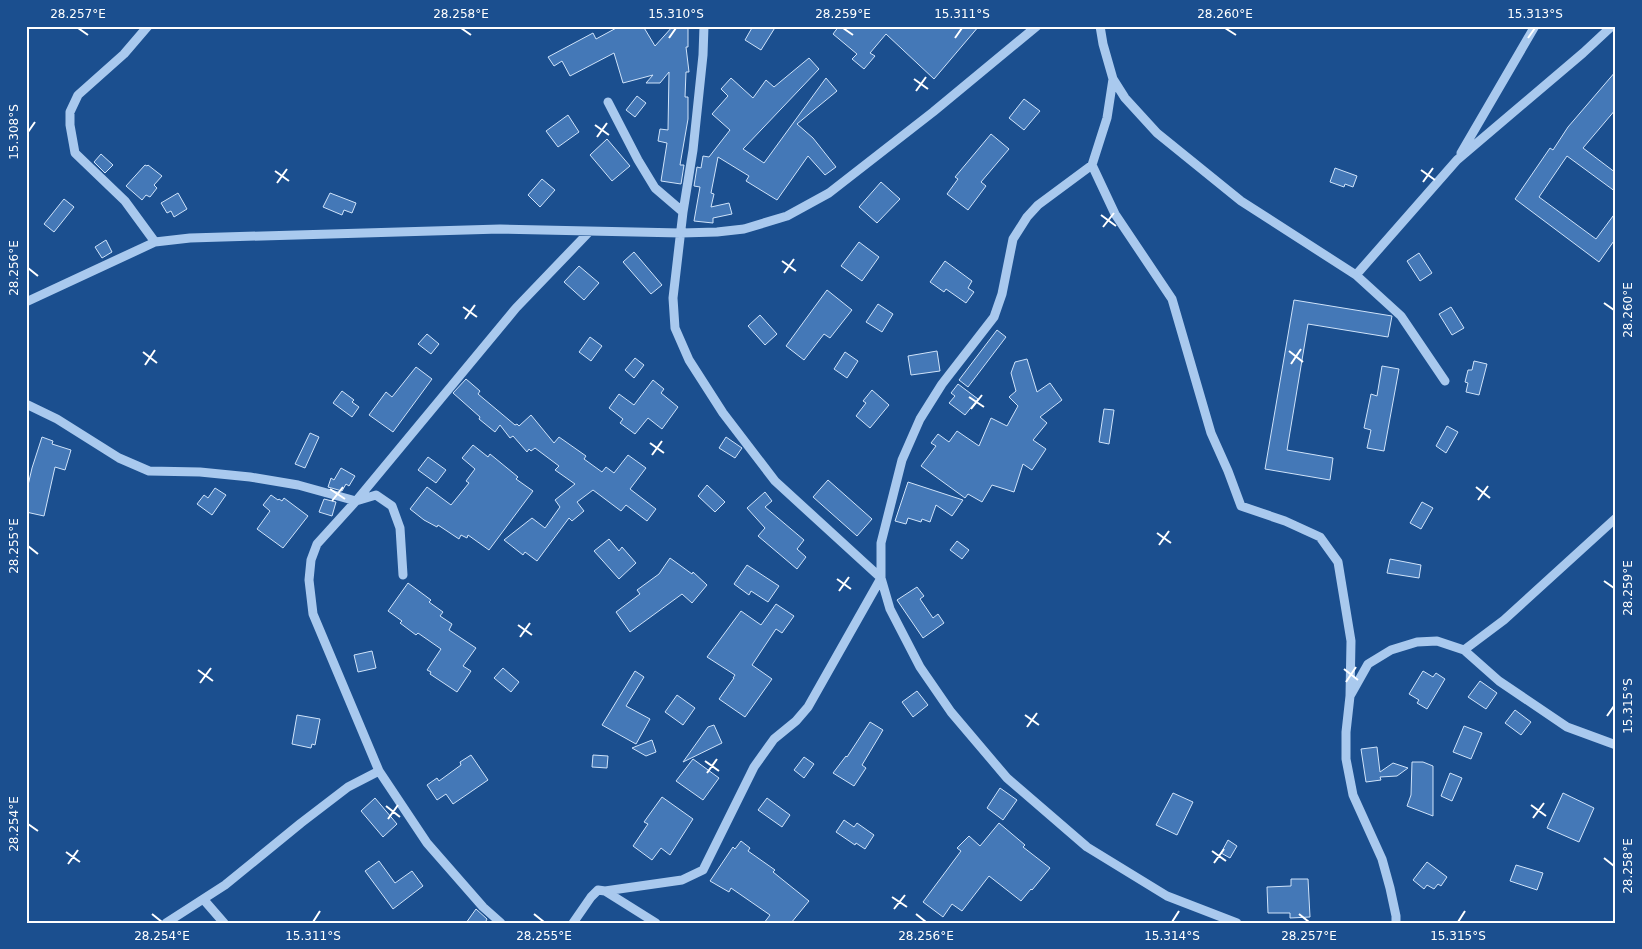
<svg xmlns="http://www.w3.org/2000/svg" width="1642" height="949" font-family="'DejaVu Sans',sans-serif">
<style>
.building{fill:#4478b7;stroke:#cfe3fa}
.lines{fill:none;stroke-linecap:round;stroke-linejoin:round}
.minor{stroke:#a9c9ee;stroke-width:9}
.ticks{fill:none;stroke:#fff;stroke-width:2}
.neatline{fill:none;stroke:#fff;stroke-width:2}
.ticks-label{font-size:12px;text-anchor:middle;fill:#fff}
</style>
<rect width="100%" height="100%" fill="#1b4f8f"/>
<path class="building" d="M620 26H643L655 46 673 26H688V47H686L689 72H686L685 97H688V119L680 165H684L681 184 661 181 667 143 658 141 660 129 668 130 669 72 660 83H646L653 75 623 83 614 53 570 76 562 61 554 66 548 57 593 33 596 39Z
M753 26H776L761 50 745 40Z
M839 26H979L934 79 886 34 870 53 875 56 864 69 852 59 857 54 833 34Z
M809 58 819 69 743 149 764 163 826 78 837 91 797 124 813 138 836 167 825 175 808 156 777 200 746 181 749 176 718 157 711 193 714 194 711 207 729 203 732 214 713 218V223L694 221 700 187 694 186 697 167 701 168 703 156 709 157 730 130 712 114 728 96 721 89 731 78 753 98 766 80 774 87Z
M1616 71V109L1583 148 1616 173V192L1567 156 1539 197 1596 239 1616 212V238L1599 262 1515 199 1550 148 1553 150 1568 127Z
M637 96 646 103 635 117 626 110Z
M1024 99 1040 111 1024 130 1009 118Z
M568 115 579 132 558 147 546 131Z
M991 134 1009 149 981 182 986 186 968 210 947 194 958 179 955 177Z
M607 139 630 166 612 181 590 155Z
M101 154 113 165 105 173 94 162Z
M145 165 147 166 148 165 162 176 154 185 157 188 150 197 146 195 142 200 126 186Z
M1335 168 1357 176 1353 187 1345 184 1344 187 1330 182Z
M542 179 555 190 540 207 528 195Z
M881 182 900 199 877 223 859 207Z
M178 193 187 209 174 217 171 211 167 213 161 203Z
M330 193 356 203 352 213 344 210 342 215 323 207Z
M64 199 74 207 54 232 44 224Z
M106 240 112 252 102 258 95 247Z
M859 242 879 257 862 281 841 266Z
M634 252 662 285 651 294 623 262Z
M1419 253 1432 273 1420 281 1407 261Z
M945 261 972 281 968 288 974 292 966 303 946 289 944 292 930 282Z
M579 266 599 283 584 300 564 282Z
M827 290 852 310 830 338 824 334 804 360 786 346Z
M1294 300 1392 316 1388 337 1308 324 1287 450 1333 458 1330 480 1265 469Z
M878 304 893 314 882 332 866 322Z
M1451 307 1464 328 1452 335 1439 314Z
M760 315 777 334 765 345 748 326Z
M997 330 1006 337 968 387 959 380Z
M427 334 439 344 431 354 418 344Z
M590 337 602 346 591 361 579 352Z
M937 351 940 371 911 375 908 356Z
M845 352 858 361 847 378 834 369Z
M635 358 644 365 634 378 625 370Z
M1027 359 1037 392 1050 383 1062 400 1040 417 1047 423 1033 440 1046 449 1032 470 1023 464 1014 492 992 485 982 502 968 494 965 498 921 466 936 446 931 443 938 434 949 442 957 431 979 446 991 418 1007 426 1018 406 1009 397 1016 391 1011 373 1015 362Z
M1474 361 1487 364 1479 395 1466 392 1468 383 1465 382 1468 370H1472Z
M1382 366 1399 369 1384 451 1367 448 1371 430 1364 428 1371 394 1377 396Z
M416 367 432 379 393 432 369 415 386 392 392 397Z
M466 379 480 391 478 394 515 425 517 424 519 426 531 415 554 443 559 437 586 456 584 459 602 472 606 467 614 473 628 455 646 468 630 489 656 509 647 521 626 505 621 511 593 490 577 502 584 511 572 521 569 518 537 561 525 552 523 555 504 540 532 518 545 528 560 507 555 500 575 484 555 470 559 466 535 448 531 451 529 449 527 452 513 436 510 438 500 425 495 432 479 419 480 417 453 393Z
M653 380 664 389 661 393 678 407 662 429 648 418 635 434 620 423 623 419 609 408 619 394 634 405Z
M958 384 978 399 965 415 949 403 955 396 951 393Z
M872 390 889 405 870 428 856 416 866 403 863 401Z
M342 391 354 400 352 402 359 407 352 417 333 403Z
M1104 409 1114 410 1109 444 1099 442Z
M1447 426 1458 432 1446 453 1436 446Z
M310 433 319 437 305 468 295 464Z
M42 437 53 441 52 444 71 450 65 470 55 467 44 516 26 512V494L32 468Z
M726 437 742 448 735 458 719 448Z
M473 445 488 457 490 454 518 477 516 479 533 491 489 550 468 535 467 538 461 535 459 539 438 525 437 527 424 520 410 509 427 487 451 505 469 483 466 481 475 469 462 458Z
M428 457 446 470 436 483 418 470Z
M341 468 355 476 349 486 346 484 342 491 328 487 331 478 334 480Z
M828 480 872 519 857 536 813 497Z
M908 482 963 500 952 516 936 505 930 522 922 519 921 522 908 518 906 524 895 521Z
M707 485 725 502 715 512 698 496Z
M215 488 226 495 212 515 197 504 204 495 208 498Z
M765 492 772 501 765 507 804 540 797 549 806 557 797 569 758 536 765 528 747 508Z
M271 495 278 500 279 499 282 501 284 498 308 516 283 548 257 529 270 511 263 505Z
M324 499 336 502 332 516 319 512Z
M1422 502 1433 508 1421 529 1410 523Z
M609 539 619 551 622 547 636 563 619 579 594 551Z
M957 541 969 550 962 559 950 550Z
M670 558 692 574 693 572 707 585 692 603 682 594 630 632 616 612 640 594 637 590 659 574Z
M1390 559 1421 565 1419 578 1387 573Z
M747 565 779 586 768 602 751 591 749 595 734 584Z
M408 583 431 600 429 602 443 612 440 616 452 624 449 630 476 648 463 666 471 671 457 692 430 674 431 672 427 670 441 649 418 633 416 635 400 623 402 621 388 611Z
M917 587 924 596 920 599 933 618 938 614 944 623 923 638 897 600Z
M776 604 794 616 782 633 776 629 752 665 772 679 745 717 719 699 734 678H733L735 675 707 657 741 611 761 625Z
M372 651 376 668 358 672 354 655Z
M503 668 519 682 511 692 494 678Z
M635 671 644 677 626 706 650 719 636 744 602 725Z
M1423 671 1433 677 1436 673 1445 679 1427 709 1417 703 1419 700 1409 694Z
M1480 681 1497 693 1486 709 1468 697Z
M917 691 928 705 913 717 902 702Z
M677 695 695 708 683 725 665 712Z
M1515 710 1531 722 1521 735 1505 723Z
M297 715 320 719 315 745 312 744 311 748 292 744Z
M870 722 883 730 862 765 866 768 854 786 833 773 846 756 847 757Z
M714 725 722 743 683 762 708 727Z
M1464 726 1482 733 1471 759 1453 752Z
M652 740 656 752 646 756 632 748Z
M1377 747 1380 772 1393 763 1408 768 1397 776 1380 777 1381 780 1366 782 1361 749Z
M471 755 488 780 453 804 446 794 437 800 427 785 437 778 439 781 461 765 460 762Z
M593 755 608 756 607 768 592 767Z
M804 757 814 764 804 778 794 770Z
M693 759 719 778 703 800 676 781Z
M1412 762H1423L1433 766V816L1407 806 1411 795Z
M1450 773 1462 778 1452 801 1441 796Z
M1000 788 1017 800 1003 820 987 808Z
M1173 793 1193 802 1177 835 1156 825Z
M1563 793 1594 808 1579 842 1547 828Z
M662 797 693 819 670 855 661 848 652 860 633 846 648 824 644 822Z
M375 798 397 824 383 837 361 811Z
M767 798 790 815 782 827 758 810Z
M844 820 854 827 857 823 874 835 865 849 856 843 855 845 836 832Z
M999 823 1025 845 1023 847 1050 868 1032 890 1031 889 1021 901 989 876 962 911 952 904 943 917 923 902 961 851 957 848 969 836 980 846Z
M1228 840 1237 846 1230 858 1221 853Z
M741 841 750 848 748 851 775 870 773 872 809 901 791 923H764L770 915 731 888 729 892 710 881 733 847 735 849Z
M379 861 395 883 412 871 423 886 393 909 365 871Z
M1427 862 1447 877 1441 886 1438 884 1434 889 1427 885 1424 889 1413 880Z
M1516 865 1543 873 1537 890 1510 881Z
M1291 879H1308L1310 917 1290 918V913H1268L1267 887 1291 886Z
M476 909 487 919 485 923H466Z"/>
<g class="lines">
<path class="minor" d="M148 26 124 54 78 95 70 112V125L75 153 125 201 155 242
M704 26 703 55 693 150 683 212 673 298 675 328 689 360 723 413 775 481 881 578 890 609 920 667 951 712 1007 778 1087 847 1167 896 1237 923
M1100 26 1103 44 1113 79 1125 98 1157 133 1241 201 1356 275 1401 316 1445 381
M608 102 638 160 655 188 683 212
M1461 153 1535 26
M1092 165 1115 214 1172 299 1211 433 1228 471 1241 506 1285 521 1320 537 1338 562 1351 641 1350 696
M1356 275 1457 160 1583 53 1612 26
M26 302 155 242 190 238 500 229 681 233 717 232 744 229 787 216 829 193 933 112 1037 26
M26 404 57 419 119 458 149 471 200 472 250 477 298 485 356 501 376 495 392 506 400 528 403 575
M1464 650 1499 681 1567 727 1616 745
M605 891 656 923
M204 900 224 923
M166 923 225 885 301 823 348 787 379 771
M501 923 483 907 427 843 379 771 313 614 309 580 311 560 317 544 356 501 516 308 589 232
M573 923 591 897 598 890 605 891 682 880 703 870 754 767 774 739 796 721 808 707 881 578V543L902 460 920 419 942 384 994 317 1002 294 1013 239 1027 217 1038 205 1092 165 1107 118 1113 79
M1396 923V916L1390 888 1382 859 1353 795 1346 759V732L1350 696 1368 664 1391 650 1417 642 1437 641 1464 650 1504 620 1616 518"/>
</g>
<path class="ticks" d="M78 28 88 35M461 28 471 35M843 28 853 35M1225 28 1236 35M669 38 676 28M955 38 962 28M1528 38 1535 28M914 79 928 89M916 91 926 77M595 125 609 135M28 132 35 122M597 137 607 123M1421 170 1435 180M275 171 289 181M1423 182 1433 168M277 183 287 169M1101 215 1116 226M1103 227 1114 213M782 261 796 271M28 268 38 276M784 273 794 259M1604 303 1614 310M463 307 477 317M465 319 475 305M1289 351 1303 362M143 352 157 363M1291 364 1301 349M145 365 155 350M969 397 984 407M971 409 982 395M650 443 664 453M652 455 662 441M1476 487 1490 498M330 489 345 499M1478 500 1488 486M332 501 343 487M1157 533 1171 543M1159 545 1169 531M28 546 38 554M837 579 851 589M1604 581 1614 588M839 591 849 577M518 625 532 635M520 637 530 623M1344 669 1358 680M198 670 213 681M1346 682 1356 667M200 683 211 668M1025 715 1039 725M1607 716 1614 706M1027 727 1037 713M705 761 719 771M707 773 717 759M1531 805 1546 816M386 806 400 817M1533 818 1544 803M388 819 398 805M28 824 38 831M1212 851 1226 861M66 852 80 862M1604 858 1614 866M1214 863 1224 849M68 864 78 850M892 897 907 907M894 909 905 895M152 914 162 922M534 914 544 922M916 914 926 922M1299 914 1309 922M313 922 320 911M1172 922 1179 911M1458 922 1465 911"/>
<rect width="1642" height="949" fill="none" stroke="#1b4f8f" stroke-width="55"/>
<rect x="28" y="28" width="1586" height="894" class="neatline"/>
<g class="ticks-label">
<text x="78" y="18">28.257°E</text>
<text x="461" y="18">28.258°E</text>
<text x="676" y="18">15.310°S</text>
<text x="843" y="18">28.259°E</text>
<text x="962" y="18">15.311°S</text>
<text x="1225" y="18">28.260°E</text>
<text x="1535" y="18">15.313°S</text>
<text transform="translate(14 132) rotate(-90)" y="4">15.308°S</text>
<text transform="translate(14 268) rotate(-90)" y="4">28.256°E</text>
<text transform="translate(1628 310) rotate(-90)" y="4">28.260°E</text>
<text transform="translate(14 546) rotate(-90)" y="4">28.255°E</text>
<text transform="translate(1628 588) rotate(-90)" y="4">28.259°E</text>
<text transform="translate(1628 706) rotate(-90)" y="4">15.315°S</text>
<text transform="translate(14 824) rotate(-90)" y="4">28.254°E</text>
<text transform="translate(1628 866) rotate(-90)" y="4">28.258°E</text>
<text x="162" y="940">28.254°E</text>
<text x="313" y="940">15.311°S</text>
<text x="544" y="940">28.255°E</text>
<text x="926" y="940">28.256°E</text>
<text x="1172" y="940">15.314°S</text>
<text x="1309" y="940">28.257°E</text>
<text x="1458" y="940">15.315°S</text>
</g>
</svg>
